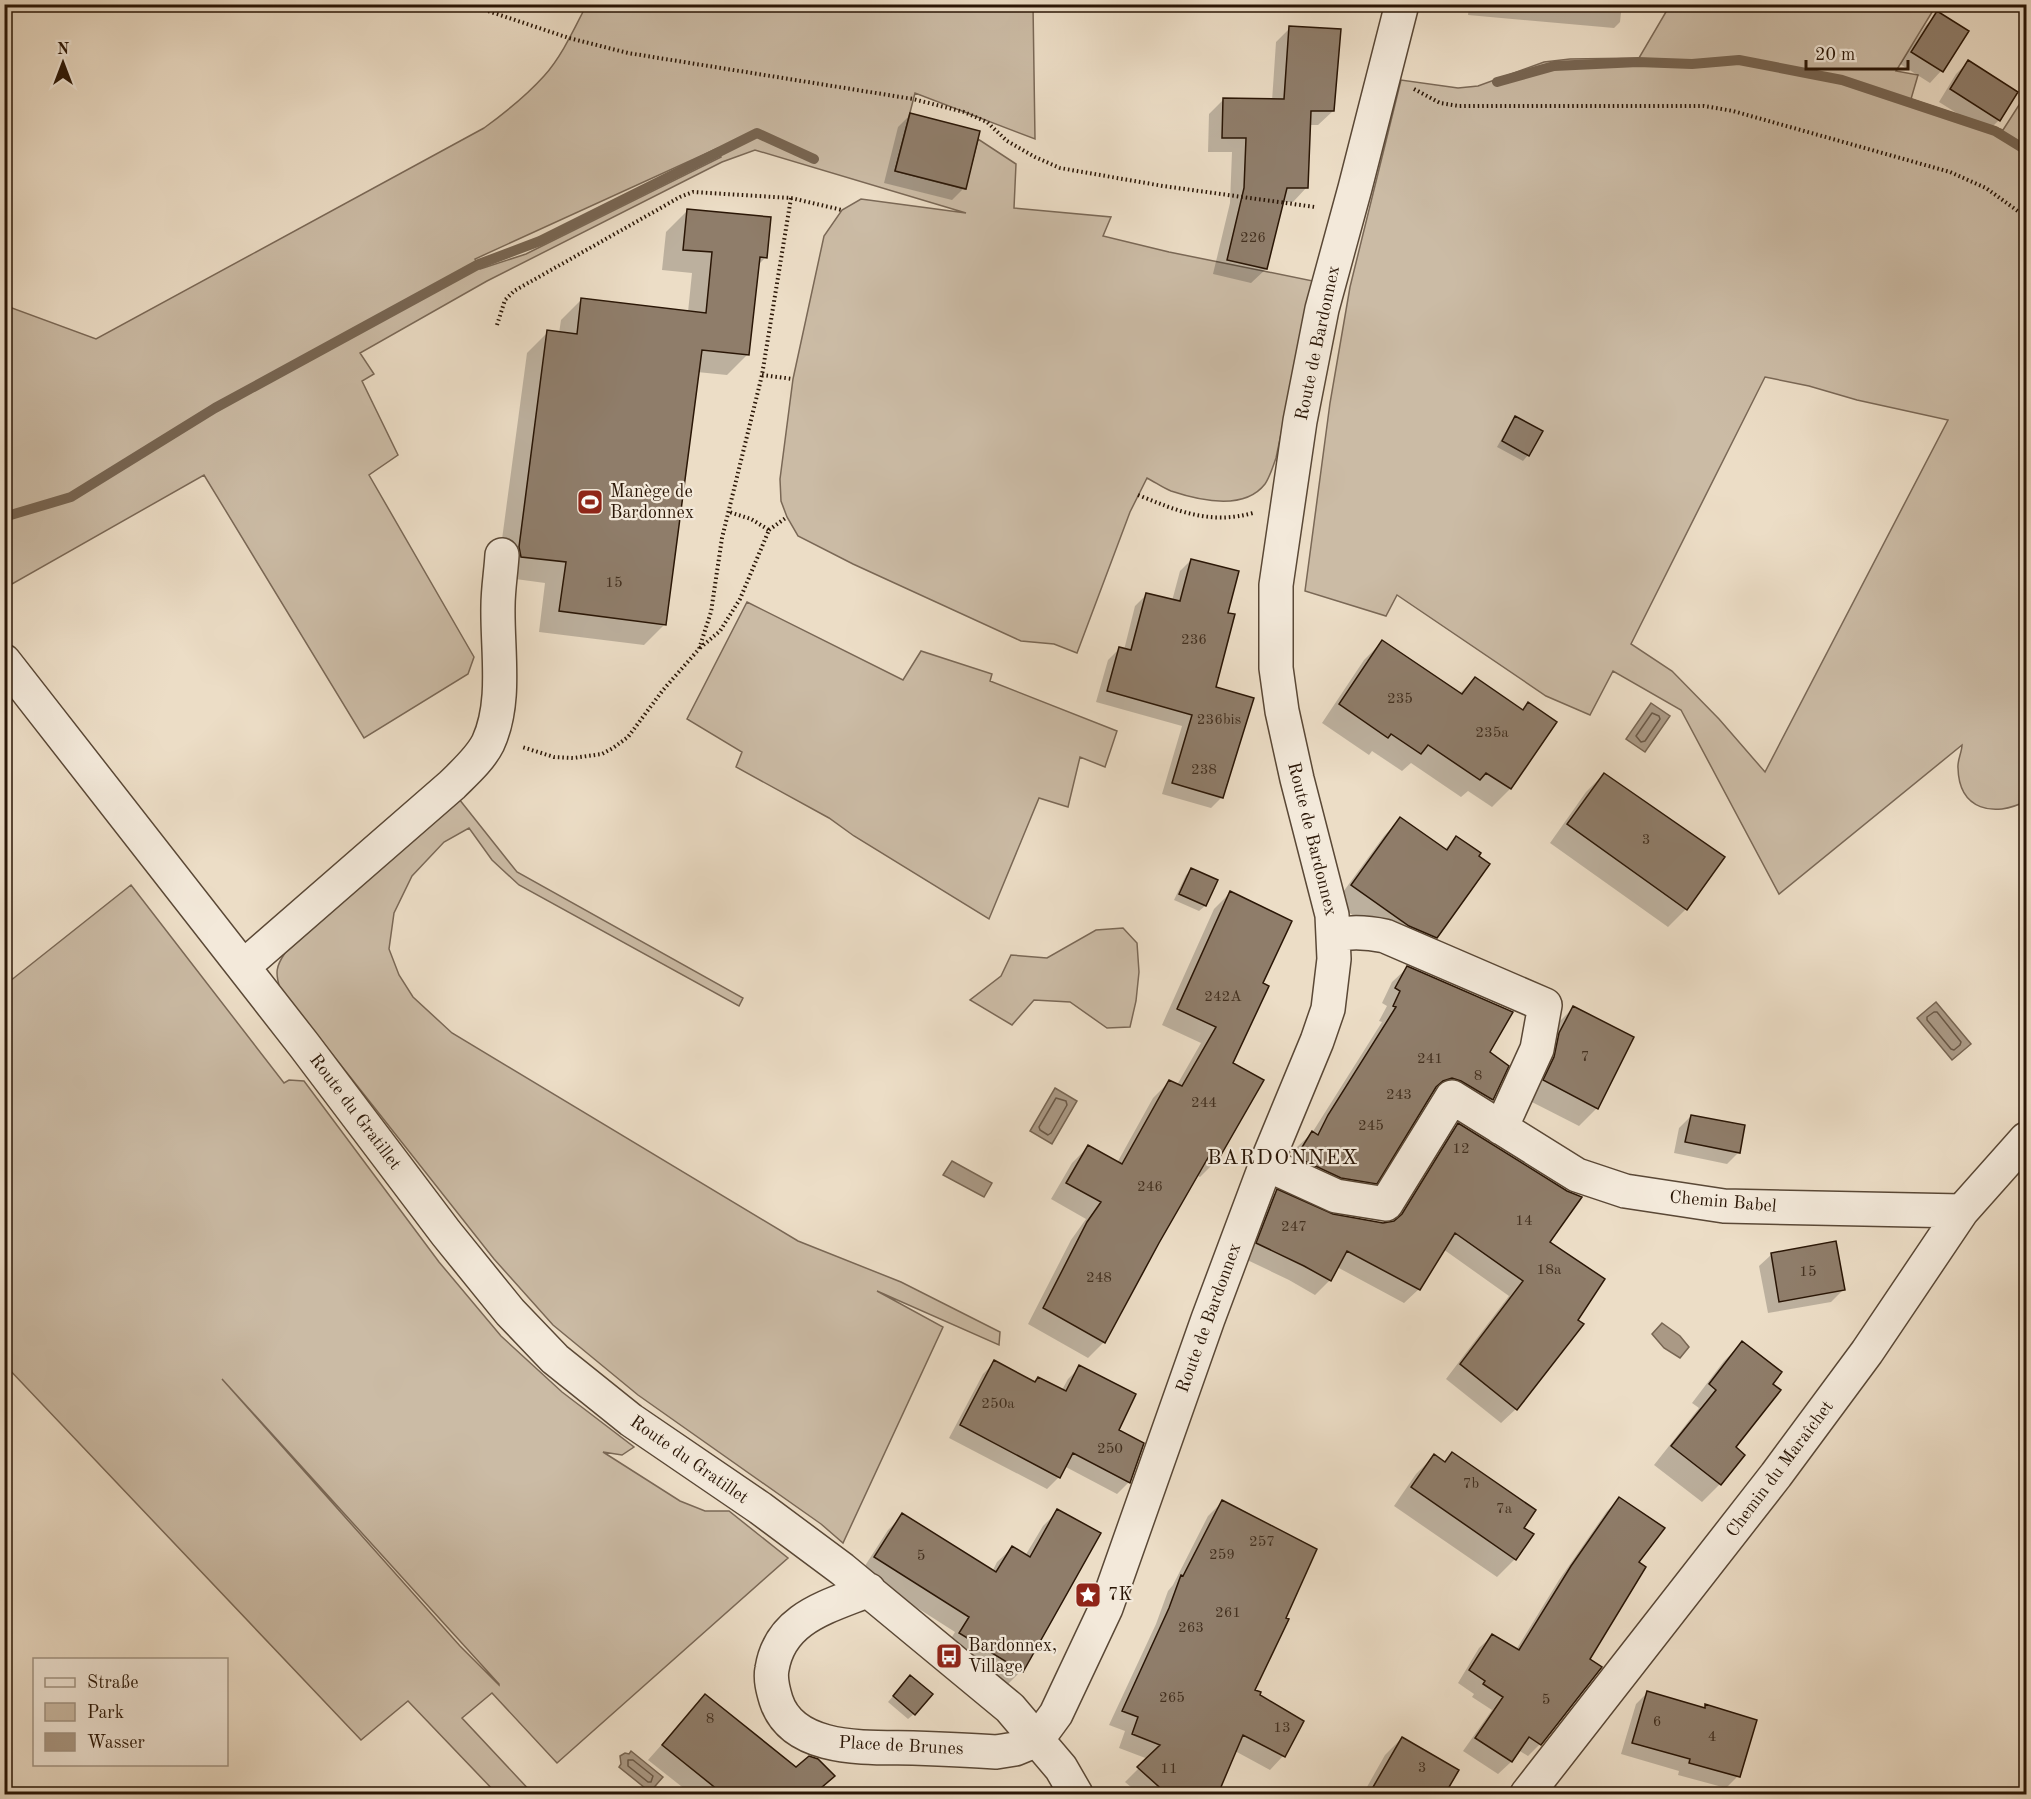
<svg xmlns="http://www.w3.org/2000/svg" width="2031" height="1799" font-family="'Old Standard TT',serif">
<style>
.green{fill:#cbbba5;stroke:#7a6856;stroke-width:1.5;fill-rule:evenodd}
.water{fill:#aa9985;stroke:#776552;stroke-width:1.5}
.shadow{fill:#0003}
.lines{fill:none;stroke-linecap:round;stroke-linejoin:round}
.shore{stroke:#6a5846;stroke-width:1.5}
.stream{stroke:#776552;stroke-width:10}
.building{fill:#8f7d6a;stroke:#2a1606;stroke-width:1.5}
.minor-casing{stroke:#5a4836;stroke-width:36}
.path{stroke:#2a1606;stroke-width:4;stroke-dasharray:1.5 3;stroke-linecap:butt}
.minor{stroke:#f3e9da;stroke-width:33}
.labels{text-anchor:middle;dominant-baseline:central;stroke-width:4.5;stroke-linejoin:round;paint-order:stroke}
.number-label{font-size:15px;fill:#43301f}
.street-label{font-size:18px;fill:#2a1606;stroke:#f3e9da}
.poi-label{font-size:18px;fill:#2a1606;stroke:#f3e9da;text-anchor:start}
.quarter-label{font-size:21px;letter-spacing:1.5px;fill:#2a1606;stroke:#f3e9da}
</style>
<rect width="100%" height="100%" fill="#ecddc6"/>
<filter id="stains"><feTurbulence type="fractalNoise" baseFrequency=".00333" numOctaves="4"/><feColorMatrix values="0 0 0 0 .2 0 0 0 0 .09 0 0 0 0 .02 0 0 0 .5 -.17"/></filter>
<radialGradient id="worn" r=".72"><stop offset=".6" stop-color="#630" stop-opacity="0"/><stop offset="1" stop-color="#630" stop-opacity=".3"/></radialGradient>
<path class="green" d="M587 4 1033 5 1035 139 915 93 895 171 965 189 978 139 1016 164 1014 208 1111 217 1103 236 1169 252 1313 281 1276 458C1273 466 1270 477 1265 484 1244 511 1198 500 1171 491 1163 488 1155 482 1147 478L1130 512 1077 653 1054 644 1021 641 853 564 798 536 787 517 781 501 780 479 793 379 824 236 842 210 861 199 966 213 755 150 722 162 487 281 360 353 374 374 362 381 398 455 369 475 474 657 468 674 364 738 204 475 5 588 4 305 96 339 484 128C506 112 526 96 544 76 562 56 574 29 587 4ZM718 148 721 157 526 254 480 269 475 259Z
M1937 4 1896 71 1918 75 1911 99 2003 130 2026 94V801C1994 818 1959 810 1958 768 1957 761 1962 752 1962 745L1779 894 1681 710 1613 671 1590 715 1546 696 1397 595 1386 616 1305 591 1330 403 1350 287 1401 80 1458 88 1478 86 1544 62 1570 59 1639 58 1670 5ZM1765 377 1809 386 1857 400 1948 420 1765 772 1719 719 1672 671 1631 644Z
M747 602 903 680 921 651 992 674 990 681 1117 731 1105 767 1080 757 1068 807 1039 798 989 919 854 836 829 818 736 767 742 752 687 719Z
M459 799 517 872 743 998 739 1006 519 885 492 860 469 828 444 842 412 876 394 913 389 949 399 975 413 997 452 1033 798 1241 901 1282 1000 1332 999 1345 877 1291 943 1327 843 1543 821 1524 638 1395 553 1325 494 1259 280 988C275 973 276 966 285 953Z
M131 885 284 1083 289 1080 304 1081 439 1262 501 1336 562 1392 634 1447 622 1455 603 1452 680 1501 705 1511H729L788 1558 557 1763 492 1693 462 1718 533 1794H497L408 1701 361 1740 5 1365V985ZM222 1379 499 1684V1685L460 1646Z
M1123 928 1137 943 1139 972 1136 1001 1130 1027 1107 1028 1070 1002 1034 1000 1012 1025 970 1000 1001 976 1011 955 1047 958 1096 930Z"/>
<path class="water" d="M1651 703 1670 716 1645 752 1626 739Z
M1936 1002 1971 1044 1952 1060 1917 1018Z
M1055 1088 1077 1101 1052 1144 1030 1131Z
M952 1161 992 1183 984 1197 943 1175Z
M1662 1323 1680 1336 1689 1347 1680 1358 1664 1348 1652 1334Z
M631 1751 663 1777 650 1792 619 1767 621 1764 620 1756 625 1753 629 1754Z"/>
<path class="shadow" d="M1469 4H1622L1620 22 1614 28 1468 15Z
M1938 13 1941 71 1930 83 1900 64 1926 25Z
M1290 28 1333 111 1318 125H1309L1307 187 1293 202H1282L1266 269 1251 283 1213 274 1230 203 1232 152H1208L1209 114 1224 99 1272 101 1276 42Z
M1968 62 1999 120 1987 132 1939 102 1956 74Z
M910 115 964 188 952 200 884 183 898 127Z
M687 211 766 257 757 266 748 354 727 375 697 372 665 624 644 645 539 632 545 583 500 577 498 569 527 353 548 332 559 333 561 320 582 299 688 312 692 273 662 270 666 232Z
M1516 418 1528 455 1523 461 1497 447 1510 424Z
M1191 560 1226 614 1215 688 1222 797 1211 808 1162 794 1182 726 1096 702 1108 660 1120 648 1124 650 1135 606 1146 595 1172 601 1180 571Z
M1382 642 1459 694 1475 678 1522 711 1529 704 1555 722 1510 789 1492 807 1468 791 1461 797 1411 763 1402 771 1372 751 1369 755 1322 723 1364 660Z
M1604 774 1686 909 1668 927 1550 843 1586 792Z
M1400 819 1444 850 1456 838 1435 937 1418 954 1392 942 1335 903 1384 836Z
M1191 870 1216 881 1205 906 1199 911 1174 900 1186 875Z
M1230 893 1261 984 1231 1063 1262 1081 1216 1161 1200 1177 1196 1175 1104 1342 1088 1358 1028 1324 1071 1240 1086 1219 1051 1199 1072 1163 1088 1147 1117 1163 1153 1098 1169 1082 1177 1085 1201 1043 1162 1025 1214 909Z
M1407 968 1488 1052 1507 1066 1492 1100 1477 1114 1436 1092 1430 1094 1375 1183 1360 1198 1283 1172 1297 1147 1312 1133 1382 1022 1379 1021 1387 1006 1382 1003 1392 982Z
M1573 1008 1597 1108 1579 1126 1526 1099 1555 1026Z
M1691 1116 1739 1152 1727 1164 1674 1153 1679 1128Z
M1458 1125 1548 1242 1516 1409 1501 1423 1446 1379 1509 1296 1443 1249 1419 1289 1404 1303 1337 1267 1330 1280 1315 1295 1289 1280 1243 1258 1262 1206 1277 1191 1332 1216 1383 1224 1392 1222 1444 1139Z
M1771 1255 1843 1290 1831 1302 1768 1313 1759 1266Z
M1742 1343 1771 1384 1734 1448 1720 1484 1702 1502 1654 1465 1699 1408 1692 1403 1724 1361Z
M995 1362 1034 1383 1062 1390 1068 1379 1080 1367 1117 1430 1129 1482 1117 1494 1064 1466 1059 1477 1047 1489 949 1438 983 1374Z
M1452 1454 1522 1528 1515 1559 1497 1577 1394 1506 1416 1474 1434 1456 1444 1463Z
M1620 1498 1637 1563 1587 1659 1540 1744 1528 1756 1518 1750 1511 1762 1498 1774 1463 1751 1492 1710 1472 1697 1474 1694 1458 1683 1479 1648 1492 1636 1516 1650 1559 1580 1607 1511Z
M1222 1502 1253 1690 1258 1696 1302 1721 1283 1756 1270 1770 1235 1751 1218 1792 1222 1794H1139L1125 1782 1148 1759 1119 1748 1125 1731 1109 1725 1156 1624 1168 1591 1173 1585 1208 1516Z
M1058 1511 1021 1671 1007 1685 945 1648 955 1632 861 1572 888 1530 903 1515 992 1572 997 1562 1012 1548 1025 1556 1043 1526Z
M905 1682 914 1714 908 1719 888 1702Z
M1648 1692 1703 1709 1706 1706 1738 1776 1726 1788 1678 1775 1679 1771 1621 1754 1636 1704Z
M705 1696 796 1769 832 1776 814 1794H691L648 1760Z
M1402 1738 1457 1770 1443 1794H1363L1385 1755Z"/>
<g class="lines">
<path class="shore" d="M1652 713 1659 716 1660 719 1645 741 1641 742 1636 736Z
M1934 1012H1937L1961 1042 1960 1045 1954 1050 1951 1049 1927 1020V1017Z
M1056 1098 1066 1101 1067 1105 1051 1133 1048 1135 1040 1130 1039 1127Z
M628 1760H633L653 1776 651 1782H648L628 1766Z"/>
<path class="stream" d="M1497 82 1554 66 1638 62 1692 64 1739 60 1842 80 1995 131 2026 150
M4 517 71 497 215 408 479 264 540 241 757 133 814 159"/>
</g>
<path class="building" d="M1937 11 1969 31 1943 72 1911 52Z
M1289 26 1341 29 1334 111H1311L1308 188H1287L1267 269 1227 260 1244 188 1246 138H1222L1223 98 1284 99Z
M1968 60 2018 92 2000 121 1950 89Z
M910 113 980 131 966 189 895 171Z
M687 209 771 217 767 258 760 257 749 355 702 350 666 625 559 611 566 562 521 557 519 547 547 330 577 334 581 298 706 313 712 252 683 250Z
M1515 416 1543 431 1529 456 1502 441Z
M1191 559 1239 571 1228 613 1235 614 1216 687 1254 698 1223 798 1172 783 1192 715 1107 691 1119 647 1131 650 1146 593 1180 601Z
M1382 640 1462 694 1475 677 1523 710 1528 702 1557 722 1511 789 1486 773 1480 780 1428 745 1421 754 1391 734 1388 738 1339 704Z
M1604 773 1725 857 1687 910 1567 824Z
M1400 817 1447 850 1456 836 1481 853 1479 856 1490 864 1437 938 1409 926 1351 885Z
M1191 868 1218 880 1206 906 1179 894Z
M1230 891 1292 921 1263 983 1269 986 1233 1063 1264 1080 1217 1162 1209 1156 1159 1243 1105 1343 1043 1308 1087 1222 1101 1202 1066 1183 1088 1145 1122 1164 1169 1080 1182 1086 1216 1027 1177 1009Z
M1407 966 1513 1012 1490 1052 1509 1066 1493 1100 1461 1081 1452 1078 1443 1081 1436 1087 1377 1184 1341 1178 1296 1157 1312 1131 1318 1135 1328 1115 1396 1007 1393 1006 1400 991 1395 988Z
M1573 1006 1634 1037 1598 1109 1543 1080 1554 1057 1559 1033Z
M1691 1115 1745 1125 1740 1153 1685 1142Z
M1458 1123 1567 1191 1582 1197 1550 1242 1605 1279 1578 1320 1584 1324 1517 1410 1460 1364 1523 1281 1455 1233 1420 1290 1347 1251 1331 1281 1304 1266 1256 1243 1277 1189 1333 1214 1383 1223 1394 1221 1402 1214Z
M1836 1241 1845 1290 1779 1302 1771 1253Z
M1742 1341 1782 1372 1773 1384 1781 1390 1736 1447 1745 1455 1721 1485 1671 1446 1716 1390 1709 1384Z
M994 1360 1035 1382 1038 1377 1066 1391 1079 1365 1136 1394 1119 1430 1144 1443 1130 1483 1073 1453 1060 1478 960 1425Z
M1452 1452 1536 1510 1524 1528 1534 1534 1516 1560 1411 1487 1434 1454 1445 1462Z
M1619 1497 1665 1528 1639 1562 1646 1567 1590 1659 1602 1667 1541 1745 1529 1737 1512 1762 1475 1738 1503 1697 1483 1684 1485 1681 1469 1670 1492 1634 1519 1650 1571 1566Z
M1222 1500 1317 1549 1286 1618 1289 1619 1255 1690 1261 1692 1260 1695 1304 1721 1285 1757 1243 1735 1218 1794H1167L1137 1767 1160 1745 1132 1734 1138 1717 1122 1711 1169 1608 1181 1575 1183 1576Z
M1057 1509 1101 1533 1023 1672 959 1633 969 1617 874 1557 902 1513 996 1572 1012 1546 1030 1557Z
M910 1675 933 1694 915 1715 893 1696Z
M1647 1691 1705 1708V1704L1757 1720 1740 1777 1689 1763 1690 1759 1632 1743Z
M705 1694 796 1767 809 1756 818 1759 835 1776 821 1788 829 1794H723L662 1745Z
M1402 1737 1459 1770 1445 1794H1369Z"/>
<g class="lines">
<defs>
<path id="minor" d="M4 661 304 1045 446 1233 510 1312 555 1359 631 1420 760 1508 842 1569 1010 1708 1061 1768 1076 1794
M1334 935C1352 931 1367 932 1385 936L1545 1005 1537 1049 1501 1128
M243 967 452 785C465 772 480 759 488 743 507 702 497 650 498 606 498 589 501 572 502 555
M1266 1164 1336 1196 1386 1204 1452 1097 1577 1175 1625 1191 1724 1206 1962 1211
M869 1590C827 1607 780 1618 772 1669 770 1679 773 1690 776 1700 793 1753 869 1747 913 1748 941 1749 968 1750 996 1752L1015 1749 1037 1740
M1037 1740 1056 1714 1106 1608 1208 1319 1266 1164 1317 1041 1328 1009 1334 959 1332 915 1297 779 1282 711 1276 668V585L1300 421 1322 309 1355 188 1402 4
M1527 1794 1776 1475 1867 1352 1962 1211 2026 1139"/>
</defs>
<use href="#minor" class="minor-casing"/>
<path class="path" d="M467 4 569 38 628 53 913 99 964 112 987 122 1007 141 1035 157 1060 168 1163 186 1315 207
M1414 89 1440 103 1459 106H1704L1733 111 1950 172 1986 188 2026 217
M791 198 842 210
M497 325 505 300 514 291 680 197 693 192 791 198 762 375 722 538 711 612 699 649 663 690 628 737 613 748 602 754 573 758 554 757 522 747
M762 375 793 379
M1138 495C1178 511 1209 525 1253 513
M769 530 787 517
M700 648 720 631 740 599 769 530 751 519 729 512"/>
<use href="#minor" class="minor"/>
</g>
<defs>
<symbol id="stadium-square" viewBox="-11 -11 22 22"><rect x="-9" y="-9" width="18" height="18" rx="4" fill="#8f2418" stroke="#f3e9da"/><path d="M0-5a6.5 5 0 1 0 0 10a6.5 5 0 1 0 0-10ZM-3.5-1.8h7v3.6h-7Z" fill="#fff"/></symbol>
<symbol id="sight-square" viewBox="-11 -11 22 22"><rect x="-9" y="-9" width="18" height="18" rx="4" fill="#8f2418" stroke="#f3e9da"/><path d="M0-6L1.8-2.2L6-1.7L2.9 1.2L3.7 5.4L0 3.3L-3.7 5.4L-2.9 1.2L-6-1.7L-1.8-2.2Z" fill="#fff"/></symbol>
<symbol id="bus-square" viewBox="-11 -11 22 22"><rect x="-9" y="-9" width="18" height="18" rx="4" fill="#8f2418" stroke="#f3e9da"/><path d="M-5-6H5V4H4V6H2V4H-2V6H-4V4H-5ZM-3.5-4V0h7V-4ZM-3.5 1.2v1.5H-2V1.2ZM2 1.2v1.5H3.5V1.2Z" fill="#fff"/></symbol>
</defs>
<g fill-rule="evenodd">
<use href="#stadium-square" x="575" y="487" width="30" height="30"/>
<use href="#sight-square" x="1073" y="1580" width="30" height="30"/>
<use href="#bus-square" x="934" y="1641" width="30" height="30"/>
</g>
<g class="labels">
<g class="number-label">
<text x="1253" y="238">226</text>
<text x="614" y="583">15</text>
<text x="1194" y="640">236</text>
<text x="1400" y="699">235</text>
<text x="1219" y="720">236bis</text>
<text x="1492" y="733">235a</text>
<text x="1204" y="770">238</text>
<text x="1646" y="840">3</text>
<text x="1223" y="997">242A</text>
<text x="1585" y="1057">7</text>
<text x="1430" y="1059">241</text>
<text x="1478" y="1076">8</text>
<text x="1399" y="1095">243</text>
<text x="1204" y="1103">244</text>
<text x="1371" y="1126">245</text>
<text x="1461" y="1149">12</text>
<text x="1150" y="1187">246</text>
<text x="1524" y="1221">14</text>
<text x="1294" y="1227">247</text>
<text x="1549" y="1270">18a</text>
<text x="1808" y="1272">15</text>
<text x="1099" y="1278">248</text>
<text x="998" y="1404">250a</text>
<text x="1110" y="1449">250</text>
<text x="1471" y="1484">7b</text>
<text x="1504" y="1509">7a</text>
<text x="1262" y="1542">257</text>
<text x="1222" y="1555">259</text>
<text x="921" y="1556">5</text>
<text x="1228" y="1613">261</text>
<text x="1191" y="1628">263</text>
<text x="1172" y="1698">265</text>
<text x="1546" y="1700">5</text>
<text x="710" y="1719">8</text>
<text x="1657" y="1722">6</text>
<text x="1282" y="1728">13</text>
<text x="1712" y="1737">4</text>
<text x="1422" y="1768">3</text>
<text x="1169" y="1769">11</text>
</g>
<g class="street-label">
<text transform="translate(1318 343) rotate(-78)">Route de Bardonnex</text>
<text transform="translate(1312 839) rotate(76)">Route de Bardonnex</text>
<text transform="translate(355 1112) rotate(53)">Route du Gratillet</text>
<text transform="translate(1723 1202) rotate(5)">Chemin Babel</text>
<text transform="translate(1209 1318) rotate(-70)">Route de Bardonnex</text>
<text transform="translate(689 1460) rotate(35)">Route du Gratillet</text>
<text transform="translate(1780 1469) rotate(-53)">Chemin du Maraîchet</text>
<text transform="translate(901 1746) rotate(3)">Place de Brunes</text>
</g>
<g class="poi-label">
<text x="610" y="492">Manège de<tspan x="610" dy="21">Bardonnex</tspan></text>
<text x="1108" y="1595">7K</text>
<text x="968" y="1646">Bardonnex,<tspan x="968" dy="21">Village</tspan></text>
</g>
<g class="quarter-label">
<text x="1283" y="1158">BARDONNEX</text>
</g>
</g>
<rect width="2031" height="1799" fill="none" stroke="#ecddc6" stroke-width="24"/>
<rect x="6" y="6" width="2019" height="1787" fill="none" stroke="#2a1606" stroke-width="3"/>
<rect x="12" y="12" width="2007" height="1775" fill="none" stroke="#2a1606" stroke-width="1.5"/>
<rect x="33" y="1658" width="195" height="108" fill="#f3e9da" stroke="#a39585" stroke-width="1.5"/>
<rect x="45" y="1678" width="30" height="9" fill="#f3e9da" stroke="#a39585" stroke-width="1.5"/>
<text x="87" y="1688" font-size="18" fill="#2a1606">Straße</text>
<rect x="45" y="1703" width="30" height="18" fill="#cbbba5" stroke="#a39585" stroke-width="1.5"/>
<text x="87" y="1718" font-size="18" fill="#2a1606">Park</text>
<rect x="45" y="1733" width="30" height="18" fill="#aa9985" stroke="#a39585" stroke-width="1.5"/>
<text x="87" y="1748" font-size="18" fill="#2a1606">Wasser</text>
<g transform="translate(63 63)" stroke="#f3e9da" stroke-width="4.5" paint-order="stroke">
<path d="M0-4.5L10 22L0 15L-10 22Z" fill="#2a1606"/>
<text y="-9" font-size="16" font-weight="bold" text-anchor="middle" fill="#2a1606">N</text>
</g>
<path d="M1806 60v9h102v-9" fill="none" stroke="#2a1606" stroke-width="3"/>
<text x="1815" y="60" font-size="18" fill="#2a1606" stroke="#f3e9da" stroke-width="4.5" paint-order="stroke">20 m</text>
<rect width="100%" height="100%" filter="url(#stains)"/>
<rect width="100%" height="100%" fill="url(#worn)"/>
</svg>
